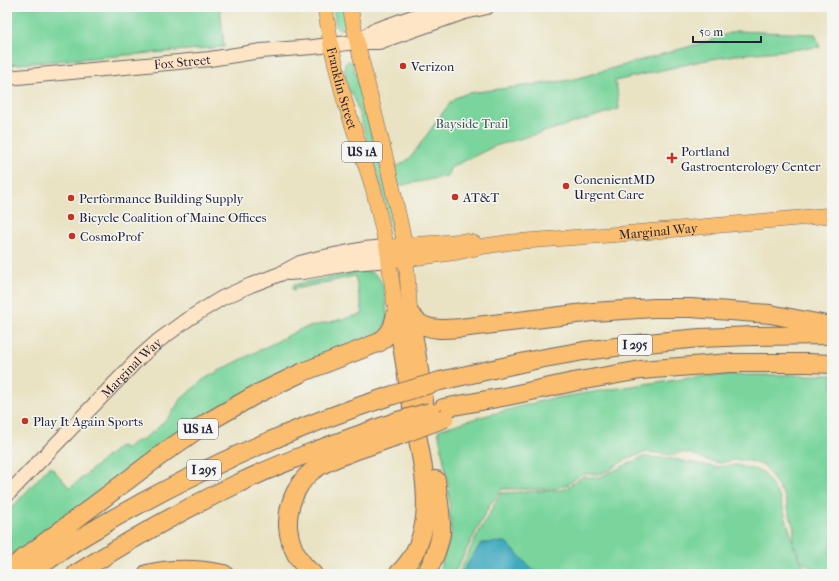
<svg xmlns="http://www.w3.org/2000/svg" width="839" height="581" font-family="'IM FELL French Canon',serif">
<style>
.green{fill:#7ad59c;stroke:#4e7c6c}
.water{fill:#3ea8be;stroke:#30657c}
.lines{fill:none;stroke-linecap:round;stroke-linejoin:round}
.secondary-casing{stroke:#68666b;stroke-width:16}
.primary-casing{stroke:#68666b;stroke-width:16}
.highway-casing{stroke:#68666b;stroke-width:20}
.secondary{stroke:#fde5c5;stroke-width:14}
.primary{stroke:#fbbd6e;stroke-width:15}
.highway{stroke:#fbbd6e;stroke-width:18}
.highway-bridge-casing{stroke:#68666b;stroke-width:20;stroke-linecap:butt}
.highway-bridge{stroke:#fbbd6e;stroke-width:18}
.poi-dot{fill:#c8321e;stroke:#f6f6f2;stroke-width:1.5}
.labels{text-anchor:middle;dominant-baseline:central;stroke-width:3;stroke-linejoin:round;paint-order:stroke}
.shield{fill:#f6f6f2;stroke:#626272;stroke-width:1}
.shield-label{font-size:12px;font-weight:bold;fill:#22223b}
.street-label{font-size:13px;fill:#22223b;stroke:#f6f6f2}
.poi-label{font-size:13px;fill:#22223b;stroke:#f6f6f2;text-anchor:start}
.park-label{font-size:13px;fill:#3c5858;stroke:#f6f6f2}
</style>
<rect width="100%" height="100%" fill="#f6f6f2"/>
<filter id="ink" filterUnits="userSpaceOnUse"><feTurbulence type="fractalNoise" baseFrequency=".025" numOctaves="2"/><feDisplacementMap in="SourceGraphic" scale="8" xChannelSelector="R" yChannelSelector="G"/><feConvolveMatrix kernelMatrix="1 2 1 2 8 2 1 2 1" color-interpolation-filters="sRGB"/></filter>
<filter id="wash" filterUnits="userSpaceOnUse"><feTurbulence type="fractalNoise" baseFrequency=".012" numOctaves="4" result="noise"/><feDisplacementMap in="SourceGraphic" scale="16" xChannelSelector="R" yChannelSelector="G"/><feGaussianBlur stdDeviation="0.9" result="paint"/><feColorMatrix in="noise" values="0 0 0 0 0 0 0 0 0 0 0 0 0 0 0 0 0 1.4 0 .05"/><feComposite in="paint" operator="in"/></filter>
<g filter="url(#wash)">
<rect width="100%" height="100%" fill="#e9e3c3"/>
<path class="green" d="M7 7H220L224 47 7 65Z
M333 7H346L348 29C343 30 340 30 336 27Z
M735 31 815 34 820 47 736 55 701 61 615 81 617 89 619 109 567 125 495 146 450 168 448 176 392 187 389 172 406 161 411 157 449 104 455 98 468 93 571 80 709 41Z
M349 61 351 62 353 64 392 210 397 238 395 239 392 238 381 187 354 97 346 87 345 78V64L347 62Z
M361 271C382 271 384 286 386 303 386 308 388 314 387 319 385 327 380 331 375 337L302 363 7 562V513L49 467H51L70 488 117 448 120 446 127 448C129 446 132 443 135 442 137 441 139 441 141 440 152 435 175 413 179 401L203 380 211 375 301 329 363 314 355 276 295 289 293 290V286L301 283Z
M726 375H832V573C821 571 807 568 800 559 797 555 800 557 798 553 798 550 795 547 793 544L795 550 806 571 815 574H458L479 532 501 493 563 490 582 477H600L643 457 666 458 716 467 737 465 763 472 780 498 793 542 794 529 785 497 765 466 747 460H734L720 463 706 460 692 454 681 452 673 455 647 452 634 456 621 462 608 471 598 474H585L580 475 567 485 554 489H502L489 506 454 574H437L442 563 451 534 448 483 438 430 477 418 549 399 689 377Z"/>
<path class="water" d="M506 542 534 571 561 574H461L481 543Z"/>
</g>
<g filter="url(#ink)">
<g class="lines">
<defs>
<g id="secondary">
<path d="M357 42 375 30 441 7"/>
<path id="s1" d="M7 78 210 59 261 51 313 47 357 42H379L465 12 487 7"/>
<path d="M288 273 303 272 353 263 389 260"/>
<path id="s2" d="M7 495 140 357 158 341 188 319 222 298 251 285 280 274 300 263 319 258 364 249 387 247"/>
</g>
<g id="primary">
<path id="s3" d="M325 7 331 45 339 79 345 102 373 188 384 235 387 247 396 313"/>
<path d="M350 7 357 42 389 172 405 245 410 314"/>
<path d="M397 246 465 241 474 243"/>
<path id="s4" d="M389 260 422 257 458 252 485 246 512 242 622 234 832 215"/>
</g>
<path id="highway" d="M410 314C413 317 416 321 419 323 431 331 447 329 460 328L593 312 654 308H691L770 314 832 326
M410 314 424 401
M397 315C403 350 408 384 414 418 423 470 442 532 398 574
M440 381 539 359 584 351 647 343 700 338 753 336 832 335
M443 408 508 396 573 382 641 370 730 363H809L832 364
M7 571 165 452 208 422 255 395 303 372 380 342C392 331 393 328 396 313
M29 574C46 562 62 550 79 539 178 478 282 431 393 395
M76 574C128 541 182 510 237 484 289 459 344 440 398 421
M147 574C172 568 199 569 224 574
M313 574C298 562 290 546 288 527 287 504 298 479 318 467 329 460 342 456 354 451 369 446 385 440 400 435
M426 574C433 561 439 547 441 533 442 516 438 497 436 480"/>
</defs>
<use href="#secondary" class="secondary-casing"/>
<use href="#primary" class="primary-casing"/>
<use href="#highway" class="highway-casing"/>
<use href="#secondary" class="secondary"/>
<use href="#primary" class="primary"/>
<use href="#highway" class="highway"/>
<defs>
<path id="highway-bridge" d="M393 395 440 381
M398 421 430 412
M400 435 445 418"/>
</defs>
<use href="#highway-bridge" class="highway-bridge-casing"/>
<use href="#highway-bridge" class="highway-bridge"/>
</g>
</g>
<g class="poi-dot">
<circle cx="403" cy="66" r="4"/>
<path d="M670 152h4v4h4v4h-4v4h-4v-4h-4v-4h4z"/>
<circle cx="566" cy="186" r="4"/>
<circle cx="455" cy="197" r="4"/>
<circle cx="71" cy="198" r="4"/>
<circle cx="71" cy="217" r="4"/>
<circle cx="72" cy="236" r="4"/>
<circle cx="25" cy="421" r="4"/>
</g>
<g class="labels">
<g class="shield">
<rect x="342" y="142" width="40" height="20" rx="3"/>
<rect x="618" y="335" width="34" height="20" rx="3"/>
<rect x="178" y="419" width="40" height="20" rx="3"/>
<rect x="187" y="460" width="34" height="20" rx="3"/>
</g>
<g class="shield-label">
<text x="362" y="152">US 1A</text>
<text x="635" y="345">I 295</text>
<text x="198" y="429">US 1A</text>
<text x="204" y="470">I 295</text>
</g>
<g class="street-label">
<text stroke="none"><textPath href="#s1" startOffset="176">Fox Street</textPath></text>
<text stroke="none"><textPath href="#s3" startOffset="83">Franklin Street</textPath></text>
<text stroke="none"><textPath href="#s4" startOffset="271">Marginal Way</textPath></text>
<text stroke="none"><textPath href="#s2" startOffset="178">Marginal Way</textPath></text>
</g>
<g class="poi-label">
<text x="411" y="66">Verizon</text>
<text x="681" y="151">Portland<tspan x="681" dy="15">Gastroenterology Center</tspan></text>
<text x="574" y="179">ConenientMD<tspan x="574" dy="15">Urgent Care</tspan></text>
<text x="463" y="197">AT&amp;T</text>
<text x="79" y="198">Performance Building Supply</text>
<text x="79" y="217">Bicycle Coalition of Maine Offices</text>
<text x="80" y="236">CosmoProf</text>
<text x="33" y="421">Play It Again Sports</text>
</g>
<g class="park-label">
<text x="472" y="123">Bayside Trail</text>
</g>
</g>
<rect width="839" height="581" fill="none" stroke="#f6f6f2" stroke-width="24"/>
<path d="M693 36v6h68v-6" fill="none" stroke="#22223b" stroke-width="2"/>
<text x="699" y="36" font-size="12" fill="#22223b" stroke="#f6f6f2" stroke-width="3" paint-order="stroke">50 m</text>
</svg>
